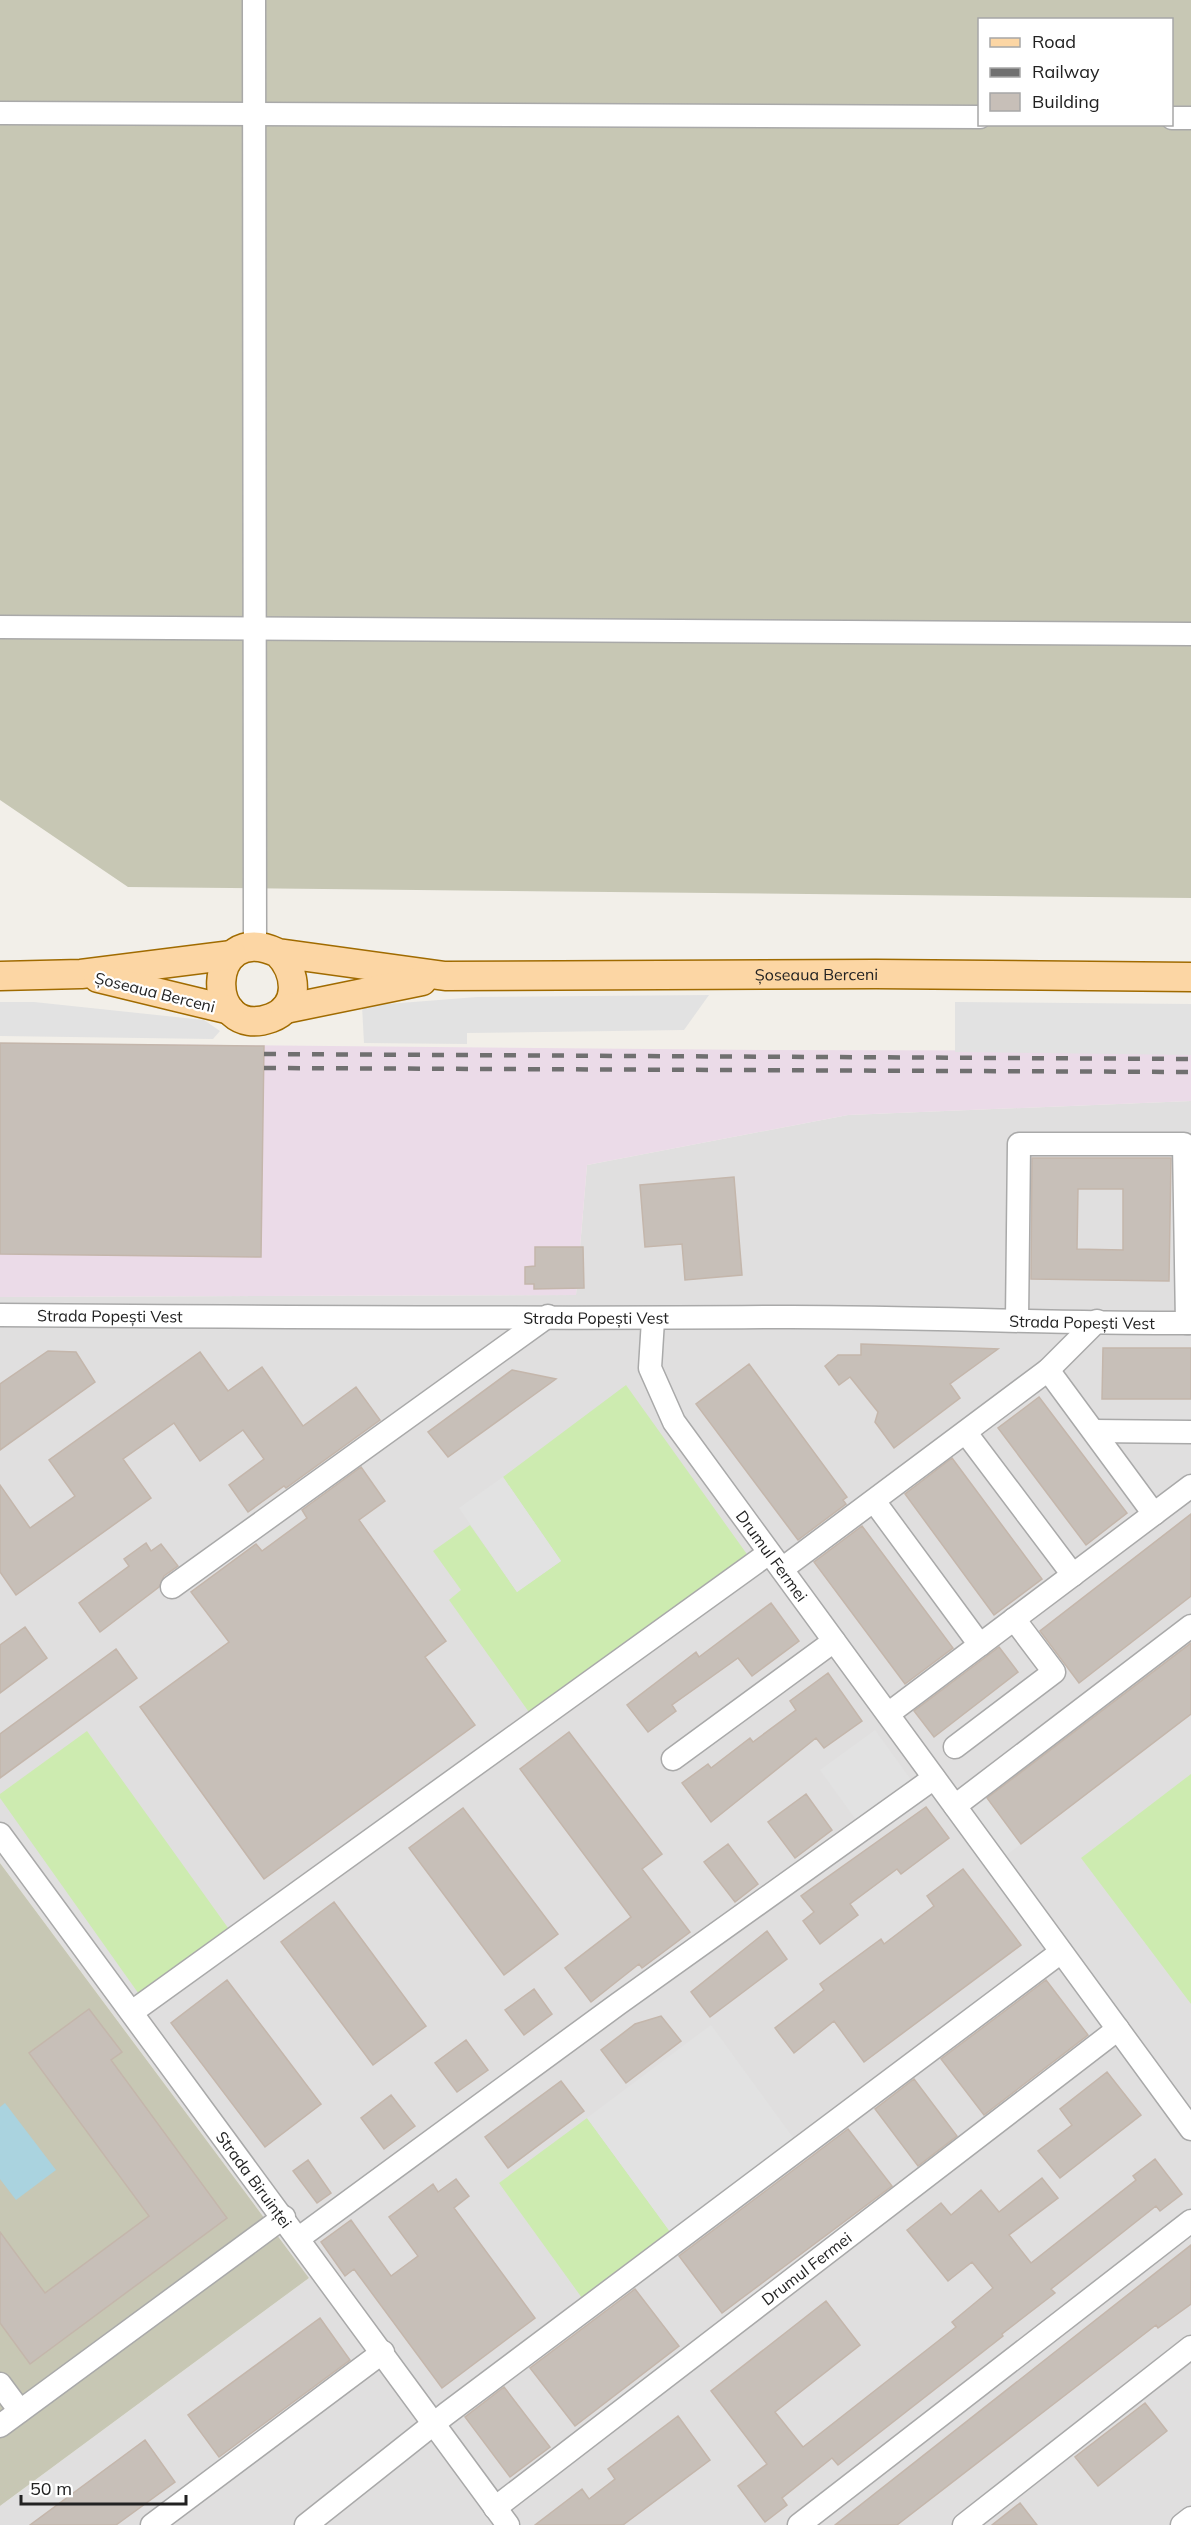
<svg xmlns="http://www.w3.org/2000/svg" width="1191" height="2525" font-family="Mulish,sans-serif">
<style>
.residential{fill:#e0dfdf}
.industrial{fill:#ebdbe8}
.construction{fill:#c7c7b4;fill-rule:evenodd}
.grass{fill:#cdebb0}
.parking{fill:#e2e2e2}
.water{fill:#aad3df}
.building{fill:#c7bfb8;stroke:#c4b6ab;stroke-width:1.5;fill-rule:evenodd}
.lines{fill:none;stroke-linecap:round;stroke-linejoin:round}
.minor-casing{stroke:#a9a9a9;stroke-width:25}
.major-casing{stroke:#a06b00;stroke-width:31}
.minor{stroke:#fff;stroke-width:22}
.major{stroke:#fcd6a4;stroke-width:28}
.rail{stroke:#707070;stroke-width:4.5;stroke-dasharray:12 12;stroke-linecap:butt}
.labels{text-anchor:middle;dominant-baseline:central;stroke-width:4.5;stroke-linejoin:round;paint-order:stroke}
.street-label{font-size:16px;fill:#222;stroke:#fff}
</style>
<rect width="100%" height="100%" fill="#f2efe9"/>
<path class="residential" d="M1191 1101V2525H0V2506L309 2278 0 1863V1297L576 1295 587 1165 848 1115Z"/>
<path class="industrial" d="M0 1043 764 1050 1191 1051V1101L848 1115 587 1165 576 1295 0 1297Z"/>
<path class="construction" d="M0 0H1191V898L128 887 0 800ZM980 20H1172V124H980Z
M0 1863 309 2278 0 2506Z"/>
<path class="grass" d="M626 1385 749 1557 531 1715 449 1600 461 1590 433 1551 470 1525 517 1592 561 1561 503 1477Z
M87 1731 231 1932 141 1997 0 1798V1794Z
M1191 1774V2004L1081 1858Z
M587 2118 671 2233 582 2298 499 2183Z"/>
<path class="parking" d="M709 995 684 1030 467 1033V1044L364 1043 362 1006 477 997Z
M0 1002H34L204 1020 220 1031 213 1039 0 1036Z
M955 1002 1191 1004V1055L955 1052Z
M503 1477 561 1561 517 1592 459 1508Z
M875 1730 914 1784 859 1824 820 1770Z
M987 1798 1021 1844 1005 1856 971 1810Z
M711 2025 794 2139 671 2233 587 2118Z"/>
<path class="water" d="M5 2103 56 2170 16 2200 0 2179V2107Z"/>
<path class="building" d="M0 1043 264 1046 261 1257 0 1254Z
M1032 1158H1171L1169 1281 1031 1279ZM1078 1189H1123V1250L1077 1249Z
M734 1177 742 1275 685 1280 682 1244 645 1247 640 1185Z
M535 1247H583L584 1288 534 1289V1284H525V1267L535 1266Z
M861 1344 922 1346 998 1349 950 1384 960 1398 894 1448 875 1422 878 1412 850 1377 839 1385 825 1366 838 1355H861Z
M1103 1348H1191V1399H1102Z
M48 1351 76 1352 95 1382 0 1450V1384Z
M200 1352 228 1391 262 1367 303 1426 356 1387 380 1420 286 1488 284 1486 248 1512 229 1485 264 1459 243 1430 200 1461 174 1423 123 1459 151 1498 16 1595 0 1572V1485L30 1528 75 1496 49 1460Z
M749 1364 847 1497 843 1500 846 1504 798 1540 696 1404Z
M512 1370 556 1379 448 1457 428 1432Z
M1039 1397 1127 1513 1086 1545 998 1428Z
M952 1458 1042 1579 994 1615 905 1494Z
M361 1467 385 1501 359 1520 446 1641 425 1657 475 1725 264 1879 140 1707 229 1642 191 1592 256 1544 262 1551 307 1518 302 1510Z
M1191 1514V1596L1079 1683 1040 1631Z
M862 1526 953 1648 905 1684 814 1562Z
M146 1543 151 1551 161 1544 178 1566 164 1576 159 1587 100 1632 79 1603 129 1566 124 1559Z
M771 1603 799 1641 752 1676 738 1658 672 1705 676 1711 648 1732 627 1705 696 1652 699 1657Z
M25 1627 47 1658 0 1693V1645Z
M1191 1643V1714L1021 1844 987 1798Z
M999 1647 1018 1672 934 1737 914 1711Z
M116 1649 137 1678 0 1778V1734Z
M828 1673 862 1721 824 1748 816 1738 711 1822 682 1783 708 1764 711 1768 750 1738 753 1742 796 1710 790 1701Z
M569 1732 662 1854 642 1869 690 1932 642 1968 639 1964 591 2002 565 1968 631 1917 520 1769Z
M806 1794 832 1830 795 1858 768 1822Z
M926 1807 949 1838 901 1874 897 1869 850 1904 858 1915 820 1944 803 1921 814 1912 801 1896Z
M463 1808 558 1934 504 1975 409 1848Z
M728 1844 758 1884 735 1902 704 1862Z
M963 1869 1021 1945 864 2062 834 2021 794 2053 775 2028 824 1990 820 1984 881 1939 884 1944 934 1906 927 1896Z
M334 1902 426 2026 373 2065 281 1942Z
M767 1931 787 1959 710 2017 691 1992Z
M227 1980 321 2104 265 2147 171 2023Z
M1046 1980 1088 2035 984 2115 941 2059Z
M534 1989 552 2014 524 2035 505 2010Z
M89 2009 122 2052 111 2060 227 2218 30 2364 0 2323V2232L45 2293 149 2216 29 2053Z
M661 2016 681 2041 626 2083 601 2050 635 2024Z
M466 2040 488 2070 457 2092 435 2063Z
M1107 2072 1141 2115 1060 2178 1038 2151 1072 2125 1060 2109Z
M914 2079 957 2136 918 2166 875 2109Z
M561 2081 584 2111 508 2168 485 2137Z
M391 2095 415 2126 384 2149 361 2118Z
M848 2129 892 2186 722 2313 679 2256Z
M1155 2159 1182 2194 1160 2211 1156 2206 1051 2289 1055 2293 1002 2334 1003 2336 838 2465 832 2458 782 2498 787 2505 765 2522 738 2486 767 2464 711 2391 826 2301 860 2345 775 2412 803 2447 956 2327 952 2322 993 2288 972 2262 948 2281 907 2230 941 2203 951 2215 981 2190 999 2212 1042 2178 1058 2198 1009 2235 1031 2263 1136 2180 1133 2176Z
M308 2160 331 2193 317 2203 293 2171Z
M456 2179 469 2196 454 2208 535 2318 442 2388 354 2269 345 2276 321 2242 351 2220 391 2276 418 2256 389 2217 433 2184 438 2192Z
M1191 2245V2304L1158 2328 1156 2325 897 2525H835Z
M635 2289 679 2346 575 2426 530 2368Z
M320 2318 350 2360 219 2457 188 2415Z
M504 2387 550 2447 510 2477 465 2417Z
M1145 2403 1167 2431 1098 2486 1075 2457Z
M678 2416 710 2460 623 2525H535L582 2489 589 2499 615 2479 608 2469Z
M145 2440 175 2482 116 2525H30Z
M1020 2503 1037 2525H992Z"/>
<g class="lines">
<defs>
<g id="minor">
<path d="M254 0 255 947"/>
<path d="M0 113 980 117"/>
<path d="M1172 118H1191"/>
<path d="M0 627 1191 634"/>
<path id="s1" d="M0 1315C257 1317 515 1319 772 1317 912 1316 1051 1324 1191 1323"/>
<path id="s2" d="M653 1320 650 1368 674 1422 1191 2129"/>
<path d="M1017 1320 1019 1144H1184L1187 1323"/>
<path d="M1048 1370 1154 1514"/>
<path d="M1094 1431 1191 1432"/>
<path d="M966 1433 1073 1575"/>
<path d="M874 1501 980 1645"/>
<path d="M782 1569 1048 1370 1097 1321"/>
<path d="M172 1587 548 1316"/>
<path d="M888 1714 1191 1486"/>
<path d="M955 1747 1054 1672 1014 1619"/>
<path d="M673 1759 834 1641"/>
<path d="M955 1806 1191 1626"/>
<path id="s3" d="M0 1834 508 2525"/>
<path d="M132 2012 769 1553"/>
<path d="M299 2238 618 2004 934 1778"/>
<path d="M0 2384 20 2411"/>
<path d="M0 2426 284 2217"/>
<path id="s4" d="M495 2508 1118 2029"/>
<path d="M152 2525 383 2352"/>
<path d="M306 2525 446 2414 1061 1952"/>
<path d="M799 2525 1191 2221"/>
<path d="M964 2525 1191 2347"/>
<path d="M1182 2525 1191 2518"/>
</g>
<g id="major">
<path id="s5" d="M278 953C297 972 301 1007 271 1018 203 1043 204 918 278 953L445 976 876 974 1191 977"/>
<path d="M0 976 81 974 232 955"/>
<path d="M98 978 230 1010"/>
<path d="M285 1009 422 981"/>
</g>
</defs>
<use href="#minor" class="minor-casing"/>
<use href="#major" class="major-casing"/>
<use href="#minor" class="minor"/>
<use href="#major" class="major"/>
<path class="rail" d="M264 1054 1191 1059
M264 1068 1191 1072"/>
</g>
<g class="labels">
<g class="street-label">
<text stroke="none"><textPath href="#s5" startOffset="772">Șoseaua Berceni</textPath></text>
<text transform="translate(155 992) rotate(14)">Șoseaua Berceni</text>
<text stroke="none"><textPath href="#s1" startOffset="110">Strada Popești Vest</textPath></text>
<text stroke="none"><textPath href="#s1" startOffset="596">Strada Popești Vest</textPath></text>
<text stroke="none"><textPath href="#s1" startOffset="1082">Strada Popești Vest</textPath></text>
<text stroke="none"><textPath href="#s2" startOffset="273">Drumul Fermei</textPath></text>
<text stroke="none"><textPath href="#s3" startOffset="429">Strada Biruinței</textPath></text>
<text stroke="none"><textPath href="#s4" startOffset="393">Drumul Fermei</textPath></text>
</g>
</g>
<rect x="978" y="18" width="195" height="108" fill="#ffffff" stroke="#a7a7a7" stroke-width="1.5"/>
<rect x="990" y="38" width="30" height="9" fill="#fcd6a4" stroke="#a7a7a7" stroke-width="1.5"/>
<text x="1032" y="48" font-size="18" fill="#222222">Road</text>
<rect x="990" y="68" width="30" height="9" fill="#707070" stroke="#a7a7a7" stroke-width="1.5"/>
<text x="1032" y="78" font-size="18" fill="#222222">Railway</text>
<rect x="990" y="93" width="30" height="18" fill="#c7bfb8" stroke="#a7a7a7" stroke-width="1.5"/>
<text x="1032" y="108" font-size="18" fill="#222222">Building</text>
<path d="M21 2495v9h165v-9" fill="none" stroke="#222222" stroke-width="3"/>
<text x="30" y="2495" font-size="18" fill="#222222" stroke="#ffffff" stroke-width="4.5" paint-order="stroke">50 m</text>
</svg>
